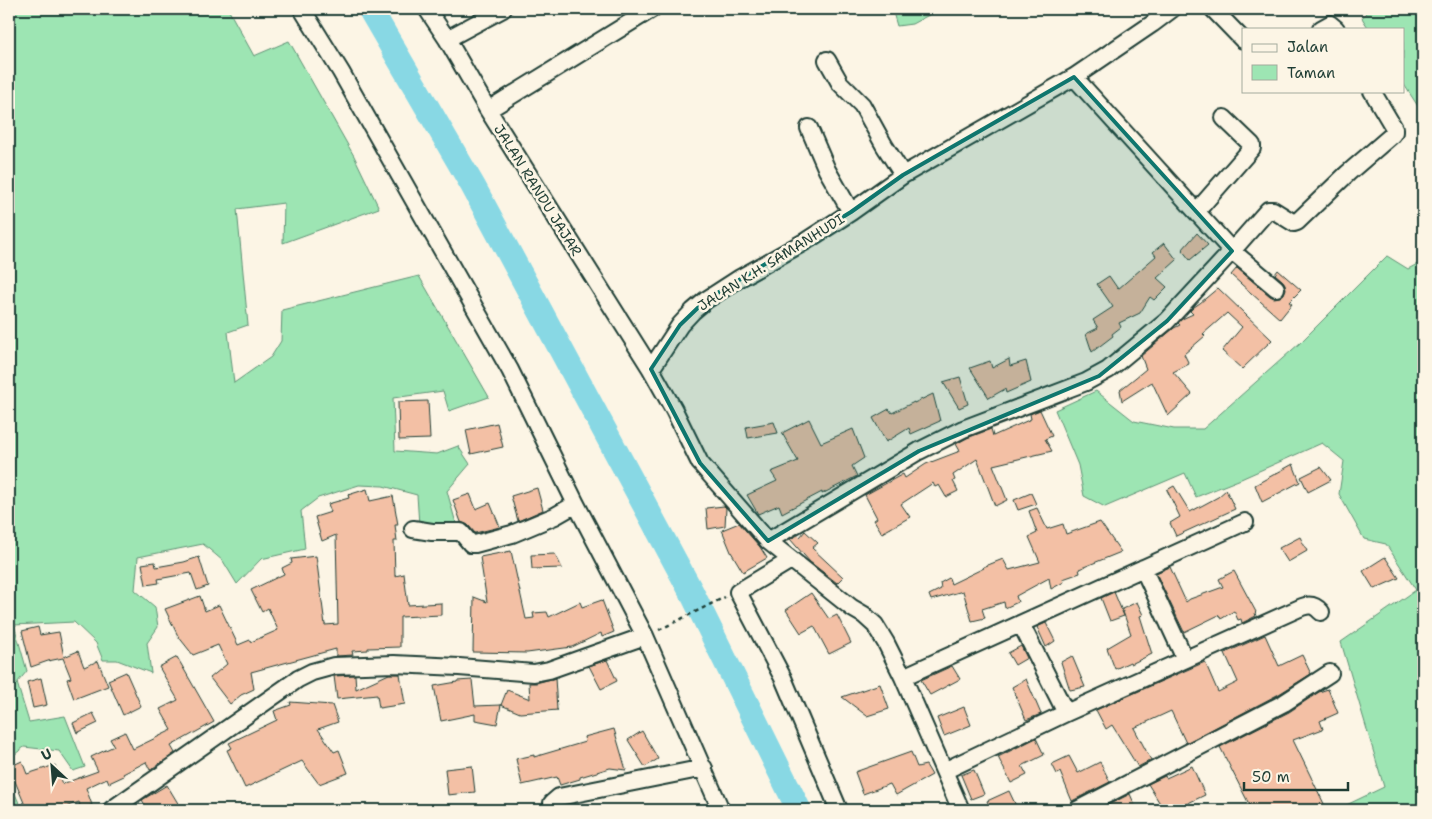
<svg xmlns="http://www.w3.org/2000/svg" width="1432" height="819" font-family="'Shantell Sans',sans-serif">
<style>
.green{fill:#9de5b3;stroke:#5e9174}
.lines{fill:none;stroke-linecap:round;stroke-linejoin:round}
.river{stroke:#88d8e4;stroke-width:25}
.building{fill:#f3c0a5;stroke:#1f3d34}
.minor-casing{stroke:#1f3d34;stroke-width:20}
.path{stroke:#1f3d34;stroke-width:2.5;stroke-dasharray:4 4;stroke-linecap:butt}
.minor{stroke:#fcf5e5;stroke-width:16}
.marked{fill:#0f766e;fill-opacity:0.2;stroke:#0f766e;stroke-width:4;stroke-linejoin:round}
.labels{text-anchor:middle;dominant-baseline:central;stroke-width:5;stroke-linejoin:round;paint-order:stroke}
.street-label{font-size:14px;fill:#1f3d34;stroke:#fcf5e5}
</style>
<rect width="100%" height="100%" fill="#fcf5e5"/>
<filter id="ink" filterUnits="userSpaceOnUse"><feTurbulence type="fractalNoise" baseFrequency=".02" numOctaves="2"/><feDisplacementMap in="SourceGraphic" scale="10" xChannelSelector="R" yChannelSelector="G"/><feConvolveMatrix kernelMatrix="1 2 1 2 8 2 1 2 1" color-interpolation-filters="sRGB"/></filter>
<g filter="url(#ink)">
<path class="green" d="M9 9H228L254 56 289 41 354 156 379 208 283 243 284 203 237 209 248 325 228 332 234 383 271 357 281 341 282 310 419 276 489 397 449 411 443 391 393 398 395 451 437 454 458 446 470 464 447 491 457 527 419 525 417 495 383 486 359 485 318 498 301 511 305 549 261 559 237 584 223 561 203 544 138 557 135 590 155 607 158 627 147 643 151 673 117 660H103L96 643 74 622 14 625 27 671 17 683 29 722 65 716 85 767 73 771 59 751 24 747 9 759Z
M892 9H940L912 24 897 26Z
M1369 9H1423V114L1403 83V29H1369L1362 18Z
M1387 256 1408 269 1423 261V810H1336L1384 787 1341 642 1416 590 1386 544 1364 539 1339 494 1344 461 1322 443 1241 479 1196 497 1185 473 1105 507 1084 496 1078 465 1055 410 1096 391 1134 421 1174 429H1203L1300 343Z
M9 780 22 810H9Z"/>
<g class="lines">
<path class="river" d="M370 9 473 186 692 593 799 810"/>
</g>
<path class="building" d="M1197 233 1208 245 1190 260 1182 250Z
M1164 243 1177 260 1157 278 1167 287 1154 300 1150 297 1140 313 1119 323 1121 327 1112 334 1113 336 1092 352 1086 334 1098 328 1093 320 1113 307 1097 284 1109 276 1118 289 1156 256 1153 252Z
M1237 268 1270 296 1274 298 1280 297 1284 294 1286 289 1285 284 1283 281 1275 274 1278 270 1301 290 1289 302 1292 304 1280 319 1231 275Z
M1218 288 1272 340 1242 369 1222 351 1242 327 1227 313 1203 334 1205 336 1184 354 1189 364 1173 372 1192 394 1168 416 1152 382 1122 401 1120 390 1146 369 1141 356 1174 328 1180 325 1178 323 1182 319 1193 314 1190 311 1194 307 1200 303Z
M1009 359 1010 366 1026 361 1031 382 1006 393 1005 389 989 398 970 368 990 361 992 368Z
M960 377 968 404 959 408 943 382Z
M933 394 940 421 911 434 909 428 886 442 873 418 889 409 892 413 914 402V403Z
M428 401 430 439 399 440 398 402Z
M1040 410 1052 436 1045 439 1052 451 993 465 1007 500 995 506 977 459 953 475 955 480 953 481 958 491 946 497 939 485 935 487 933 483 901 504 910 517 882 533 874 520 877 518 865 495 903 474 905 478 926 464 960 451 956 444 967 438 991 429 993 436 1031 419 1030 414Z
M809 419 821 443 853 429 864 458 852 466 857 476 822 494V492L782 513 779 505 758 514 747 495 777 481 771 472 798 461 782 433Z
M774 422 778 433 748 438 746 427Z
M497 423 503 447 471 454 466 430Z
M1293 464 1300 482 1262 502 1255 485Z
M1321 467 1331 480 1308 492 1301 477Z
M1174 486 1190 512 1218 497 1226 490 1235 509 1176 536 1170 523 1180 517 1167 490Z
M537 488 543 510 518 521 511 496Z
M367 489 370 501 393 496 398 525H395L397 541H394L395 576 404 574 408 605 441 603V615L400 617V647L368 648V650L352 651 353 655 336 656V649L251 672 254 689 241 695 230 704 210 678 227 664 218 645 193 655 178 636 165 609 200 596 205 611 219 605 238 645 250 640 251 642 278 630 268 608 262 612 251 590 284 574 282 568 292 563 291 559 316 556 325 625 338 624 336 535 322 541 315 517 331 512 328 504 349 498 348 495Z
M1031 493 1036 504 1018 510 1014 500Z
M470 494 476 509 490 503 500 527 475 533 468 525 461 522 453 500Z
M724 506 726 508 725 526 708 529 706 508Z
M1037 508 1047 529 1063 524 1066 534 1100 522 1121 552 1079 569 1080 573 1063 579 1064 582 1051 589 1049 578 1016 596 1018 602 1005 608 1004 602 982 609 985 618 972 621 963 591 931 600 929 595 941 589 940 583 949 578 951 584 984 568 983 567 1003 559 1009 570 1040 562 1029 537 1037 533 1029 511Z
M739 523 760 547 767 558 743 572 731 552 722 530Z
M805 531 818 543 812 548 843 577 837 583 810 562 790 539 798 535 800 537Z
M1300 537 1307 551 1288 562 1279 548Z
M511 551 526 619 534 618 533 613 547 612 549 617 580 602 582 607 602 600 614 632 602 637 601 633 572 647 527 653 473 652 474 597 487 602 480 557Z
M555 554 562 568 532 569 531 555Z
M199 557 208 586 197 590 191 573 158 579 159 583 146 585 142 564 155 562 156 567 184 562Z
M1385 557 1399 578 1374 589 1363 571Z
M1170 567 1186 602 1190 599 1223 587 1219 579 1234 571 1256 612 1255 613 1256 616 1242 623 1241 619 1238 620 1234 611 1221 619 1219 615 1184 632 1156 573Z
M1114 592 1124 616 1110 621 1101 598Z
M811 593 829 619 837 615 851 643 829 654 814 626 801 633 786 610Z
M1137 602 1143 615 1140 616 1152 654 1131 664 1130 662 1115 669 1107 648 1131 634 1122 609Z
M1046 623 1055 641 1046 647 1037 627Z
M38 627 40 635 59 632 64 657 78 651 84 667 98 661 108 686 74 699 67 679 71 678 63 658 48 661 31 667 22 631Z
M1265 635 1279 666 1302 655 1311 674 1279 694 1186 743 1171 711 1134 728 1151 760 1138 767 1112 725 1106 729 1096 710 1205 662 1218 692 1238 682 1225 653Z
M1021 646 1027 658 1015 665 1008 653Z
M1072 656 1085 687 1070 690 1061 662Z
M177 657 214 722 171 746 175 753 150 770 146 762 123 774 124 776 109 783 107 778 86 788 92 805 81 809 79 802 57 810H27L9 767 22 761 27 774 55 765 62 784 98 771 91 757 114 746 110 739 125 732 133 749 172 730 160 709 178 700 159 667Z
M607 660 617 681 601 689 589 666Z
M952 666 960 679 930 695 921 680Z
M126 672 141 706 123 715 108 680Z
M389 674H400L405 704 379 708 377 695 337 699 334 676 355 675 356 689Z
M41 678 47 705 33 708 27 682Z
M555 678 557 710H558L520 713 501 705 507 690 530 699 529 683H536Z
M1026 679 1041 714 1026 720 1012 687Z
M472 680 475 706 501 705 497 724 475 720V714L441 721 434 686 457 682V681Z
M880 684 889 709 867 716 842 697Z
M1328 689 1338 713 1320 721 1323 729 1293 740 1327 810H1252L1220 747 1289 712 1319 692Z
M290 702 332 705 338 722 318 729 334 752 339 750 348 773 319 784 302 761 245 788 227 750 232 748 229 743 277 720 274 711 291 705Z
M964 707 971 725 944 736 937 718Z
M93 713 98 723 77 733 73 723Z
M614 729 626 770 610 768 580 777V779L560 785 557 777 522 785 516 759 534 755V757L585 742 584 737Z
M642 731 658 759 645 767 628 740Z
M1036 738 1044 755 1022 766 1027 775 1011 783 998 757Z
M911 752 917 767 926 765 932 775 896 795 890 784 863 794 855 772Z
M1069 756 1078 773 1100 762 1110 782 1072 801 1060 772 1057 774 1052 764Z
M472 766 475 792 448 795 445 769Z
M1192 766 1205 795 1182 806 1184 810H1164L1148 784 1165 776 1166 778Z
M974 770 984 794 971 799 961 775Z
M167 785 182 810H148L142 800Z
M1009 791 1018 810H991L987 801Z
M1130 794 1137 810H1098Z"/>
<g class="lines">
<defs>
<path id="minor" d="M302 9 341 72 510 370 576 504 645 636 721 810
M427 9 447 39 488 110 651 369 674 410 700 463 768 541 852 608 864 615 875 625 886 643 903 677 961 810
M1213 9 1243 40
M1321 29 1330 24 1336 29
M447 39 503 9
M827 60 840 83 862 105 884 145 903 175
M1074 77 1232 251 1276 288
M488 110 652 9
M809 128 827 170 851 212
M1197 211 1252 148V145L1224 118
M651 369 680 325 693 311 706 300 740 278 806 241 851 212 903 175 1074 77 1152 24 1172 9
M413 529 432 532H461L471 544H475L512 534 555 516 576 504
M768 541 919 451 963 429 1086 382 1108 370 1167 321 1232 251 1268 210H1273L1294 223 1297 222 1348 173 1392 135 1394 132V128L1372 91
M791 560 738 592 783 678 839 810
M1143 568 1185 659
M1021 624 1066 713
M903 677 1245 522
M944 771 1066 713 1302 607C1310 604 1315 605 1321 612
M111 810 298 679 312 672 334 666 394 664 459 667 534 673 549 670 645 636
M552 810V803L559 797 704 768
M1077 810 1284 703 1330 673"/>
</defs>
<use href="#minor" class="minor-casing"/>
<path class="path" d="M659 630 725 597"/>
<use href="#minor" class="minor"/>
</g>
</g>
<path class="marked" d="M1074 77 1232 251 1167 321 1099 376 919 451 768 541 700 463 651 369 680 325 706 300 851 212 903 175Z"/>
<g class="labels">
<g class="street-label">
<text transform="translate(538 190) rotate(58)">JALAN RANDU JAJAR</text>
<text transform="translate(771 262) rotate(-32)">JALAN K.H. SAMANHUDI</text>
</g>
</g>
<rect width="1432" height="819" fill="none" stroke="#fcf5e5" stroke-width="30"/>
<rect x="15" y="15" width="1402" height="789" fill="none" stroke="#1f3d34" stroke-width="2" filter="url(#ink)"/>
<rect x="1242" y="28" width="162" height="65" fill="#fcf5e5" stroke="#a4ab9e"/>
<rect x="1252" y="44" width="25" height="8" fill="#fcf5e5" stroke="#a4ab9e"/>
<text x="1287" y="52" font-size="15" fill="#1f3d34">Jalan</text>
<rect x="1252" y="65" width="25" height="15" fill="#9de5b3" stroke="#a4ab9e"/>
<text x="1287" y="78" font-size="15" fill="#1f3d34">Taman</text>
<g transform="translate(52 766) rotate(334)" stroke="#fcf5e5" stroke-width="4" paint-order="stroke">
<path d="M0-4L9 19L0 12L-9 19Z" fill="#1f3d34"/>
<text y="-8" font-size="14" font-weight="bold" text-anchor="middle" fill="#1f3d34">U</text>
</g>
<path d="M1244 782v8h104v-8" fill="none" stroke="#1f3d34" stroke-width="2.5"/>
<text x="1252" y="782" font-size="15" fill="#1f3d34" stroke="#fcf5e5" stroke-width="4" paint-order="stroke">50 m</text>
</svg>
